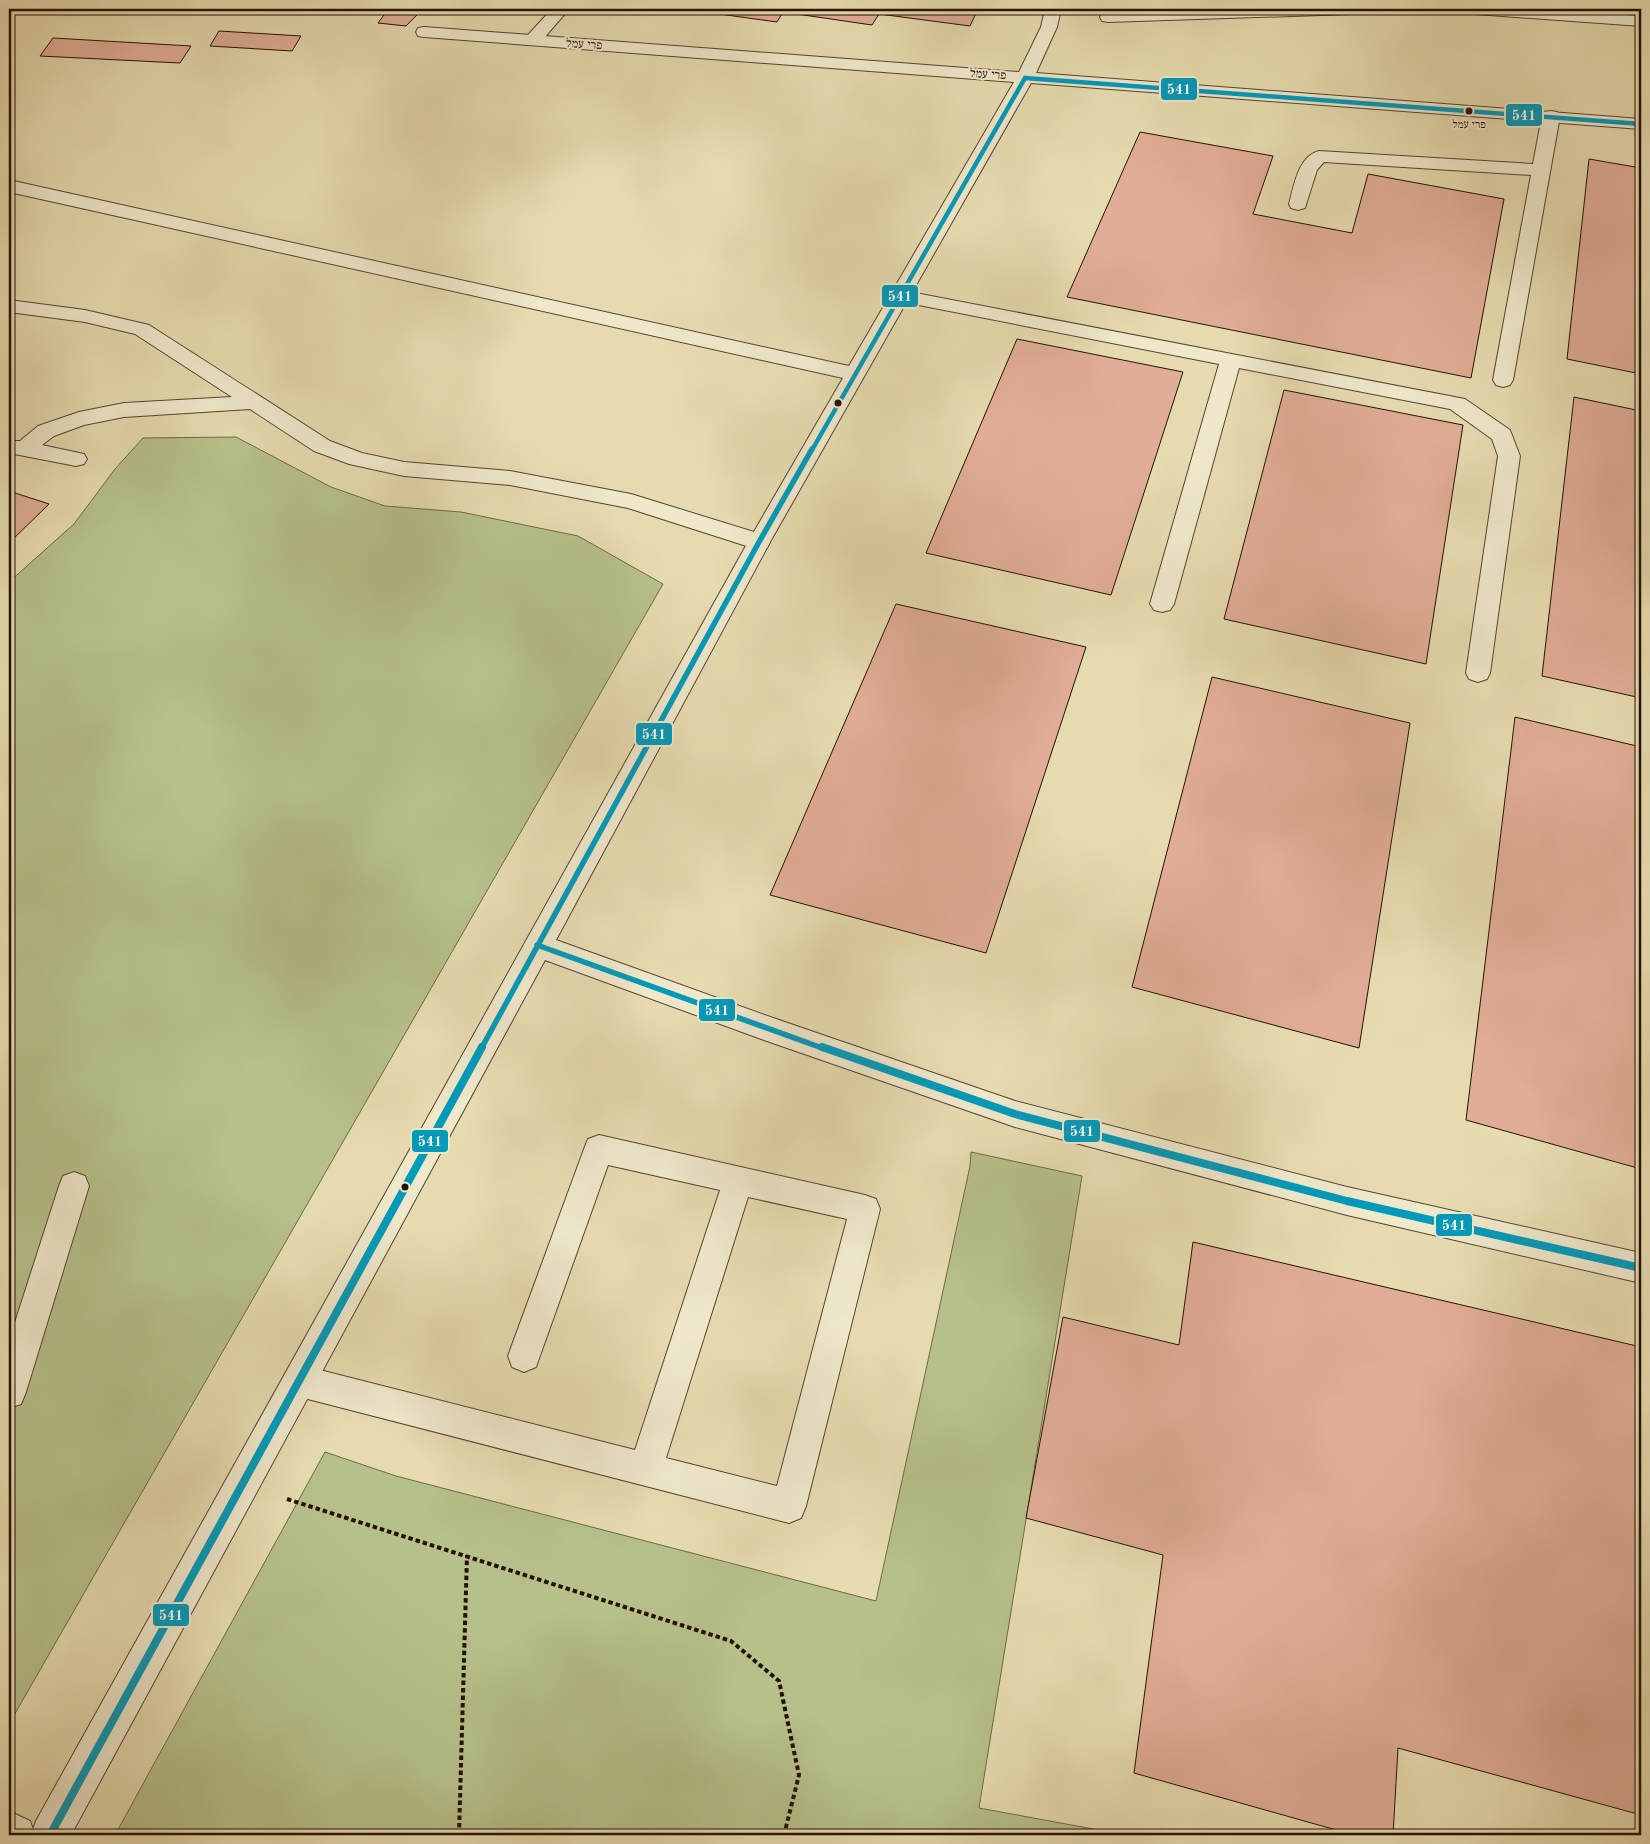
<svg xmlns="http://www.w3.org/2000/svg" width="1650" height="1844" font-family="'Old Standard TT','Frank Ruhl Libre',serif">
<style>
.green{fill:#b6c08a;stroke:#6e6848}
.building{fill:#e0ad96;stroke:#251105}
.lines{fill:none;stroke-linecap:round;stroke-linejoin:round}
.service-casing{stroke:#554430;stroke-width:2}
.minor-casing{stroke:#554430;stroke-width:2}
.path{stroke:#251105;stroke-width:4;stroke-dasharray:4.5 3;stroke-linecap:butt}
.service{fill:#efe8cb;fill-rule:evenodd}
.minor{fill:#efe8cb;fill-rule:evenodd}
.bus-1-far2-casing{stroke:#efe8cb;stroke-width:7}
.bus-1-far1-casing{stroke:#efe8cb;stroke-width:9}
.bus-1-casing{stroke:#efe8cb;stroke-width:11}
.bus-1-far2{stroke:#049aba;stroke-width:4.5}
.bus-1-far1{stroke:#049aba;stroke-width:5.5}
.bus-1{stroke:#049aba;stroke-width:8}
.bus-dot{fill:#251105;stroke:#efe8cb;stroke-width:2}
.labels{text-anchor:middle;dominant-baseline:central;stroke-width:4;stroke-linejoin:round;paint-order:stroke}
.far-bus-label{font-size:11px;fill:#251105;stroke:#efe8cb}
.far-street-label{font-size:12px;fill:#251105;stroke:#efe8cb}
.line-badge{stroke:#efe8cb;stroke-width:2}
.badge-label{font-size:14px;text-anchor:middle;font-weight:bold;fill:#fff}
</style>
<rect width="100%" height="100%" fill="#e6dbaf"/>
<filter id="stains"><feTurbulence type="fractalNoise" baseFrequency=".004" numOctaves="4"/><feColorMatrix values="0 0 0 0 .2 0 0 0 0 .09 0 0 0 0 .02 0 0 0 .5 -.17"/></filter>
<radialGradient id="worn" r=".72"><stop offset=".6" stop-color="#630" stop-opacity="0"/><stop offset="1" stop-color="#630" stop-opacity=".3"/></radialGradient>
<path class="green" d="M236 437 331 487 385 506 461 512 578 536 663 584 9 1724V582L74 524 115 469 143 438Z
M971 1152 1082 1176 979 1808 1115 1833V1835H115L325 1452 396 1476 876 1601 970 1166Z"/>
<path class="building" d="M354 9H423L406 26 378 23 387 11Z
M683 9H978L970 26 879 14 872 25 783 12 777 22Z
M219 31 301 36 292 51 210 46Z
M53 38 191 46 180 63 40 56Z
M1140 132 1273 156 1253 214 1352 233 1368 174 1504 199 1471 378 1067 297Z
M1589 159 1641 168V374L1567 359Z
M1017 339 1183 372 1111 595 926 553Z
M1284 390 1463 425 1426 664 1224 619Z
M1574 397 1641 411V698L1542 676Z
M9 491 49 504 9 543Z
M896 604 1086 647 986 953 770 895Z
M1212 677 1410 723 1359 1048 1132 987Z
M1515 717 1641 747V1169L1466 1120Z
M1193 1242 1641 1347V1815L1398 1748 1393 1835H1354L1134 1773 1163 1555 1026 1518 1063 1317 1179 1345Z"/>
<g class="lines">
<defs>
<path id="service" d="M552 9H569L538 45H526L524 41 526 37Z
M1208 9H1360L1358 13 1352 14 1108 22 1102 21 1100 17 1102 13 1108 12Z
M1467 9H1540L1641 16V26L1475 14 1469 13Z
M1551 111 1557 112 1560 116 1513 380 1510 385 1503 387 1496 385 1493 380 1531 175 1324 162 1317 170 1305 208 1298 210 1291 208 1289 204C1294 186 1298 156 1319 151L1533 164 1542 116 1545 112Z
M900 290 1465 399 1510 430 1520 456 1490 673 1487 679 1478 682 1469 679 1466 673 1498 456 1492 439 1450 409 1239 368 1174 604 1170 610 1162 612 1154 610 1150 604 1219 364 893 300 890 296 893 292Z
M9 300 85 310 149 325 330 441 362 453 404 462 510 471 631 494 767 536 770 542 767 548 759 550 628 508 510 485 404 476 349 464 314 451 250 409 124 417 84 425 54 436 42 445 84 454 87 459 84 464 76 466 9 453V441H20L38 426 79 412 124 403 232 397 135 334 85 322 9 312Z
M599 1135 865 1195 876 1199 880 1209 806 1506 801 1518 789 1523 300 1397 288 1392 283 1381 288 1370 300 1365 635 1450 720 1190 608 1165 536 1367 524 1372 512 1367 508 1356 584 1149 588 1139ZM748 1197 847 1219 777 1486 666 1458Z
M74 1172 85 1176 89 1186 26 1392 21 1404 9 1408V1341L59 1186 63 1176Z
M9 1811 30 1821 35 1835H9Z"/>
<path id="minor" d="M1045 9H1061L1057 27 1036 73 1641 119V129L1031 83 770 542 556 940 776 1019 1015 1101 1347 1187 1641 1253V1283L1347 1215 1015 1127 764 1040 545 960 71 1835H31L36 1821 748 542 843 378 9 192V180L849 366 1014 82 424 37 418 36 416 32 418 28 424 27 1019 72 1041 27Z"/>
</defs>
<use href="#service" class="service-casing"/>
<use href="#minor" class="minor-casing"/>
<path class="path" d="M287 1499 731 1641 779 1681 799 1775 784 1835
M459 1835 467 1555"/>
<use href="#service" class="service"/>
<use href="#minor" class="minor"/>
<defs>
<path id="bus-1-far2" d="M1025 78 1641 124
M812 450 1025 78"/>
<path id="bus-1-far1" d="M537 945 825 1049
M481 1049 759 542 812 449"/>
<path id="bus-1" d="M822 1047 1015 1114 1347 1201 1641 1268
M50 1835 482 1047"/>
</defs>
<use href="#bus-1-far2" class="bus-1-far2-casing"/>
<use href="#bus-1-far1" class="bus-1-far1-casing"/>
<use href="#bus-1" class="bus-1-casing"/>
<use href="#bus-1-far2" class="bus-1-far2"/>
<use href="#bus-1-far1" class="bus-1-far1"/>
<use href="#bus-1" class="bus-1"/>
</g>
<g class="bus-dot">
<circle cx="1469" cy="111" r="4.5"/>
<circle cx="838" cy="403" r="4.5"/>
<circle cx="405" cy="1187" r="4.5"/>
</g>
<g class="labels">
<g class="far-bus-label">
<text x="1469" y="125">פרי עמל</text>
</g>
<g class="far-street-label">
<text transform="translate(584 45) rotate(4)">פרי עמל</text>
<text transform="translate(988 75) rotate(4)">פרי עמל</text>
</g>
</g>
<g class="line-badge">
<rect x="1160" y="77" width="38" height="24" rx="5" fill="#049aba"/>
<rect x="1505" y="103" width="38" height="24" rx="5" fill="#049aba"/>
<rect x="881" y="284" width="38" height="24" rx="5" fill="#049aba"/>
<rect x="635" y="722" width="38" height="24" rx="5" fill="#049aba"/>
<rect x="698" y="998" width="38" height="24" rx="5" fill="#049aba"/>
<rect x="1063" y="1119" width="38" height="24" rx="5" fill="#049aba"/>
<rect x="411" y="1129" width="38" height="24" rx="5" fill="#049aba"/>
<rect x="1435" y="1213" width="38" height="24" rx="5" fill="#049aba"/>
<rect x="152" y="1603" width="38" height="24" rx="5" fill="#049aba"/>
</g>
<g class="badge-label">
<text x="1179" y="94">541</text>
<text x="1524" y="120">541</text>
<text x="900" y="301">541</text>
<text x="654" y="739">541</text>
<text x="717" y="1015">541</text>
<text x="1082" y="1136">541</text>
<text x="430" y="1146">541</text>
<text x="1454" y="1230">541</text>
<text x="171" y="1620">541</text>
</g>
<rect width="1650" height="1844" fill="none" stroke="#e6dbaf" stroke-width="30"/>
<rect x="10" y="10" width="1630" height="1824" fill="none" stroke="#251105" stroke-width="2.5"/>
<rect x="15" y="15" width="1620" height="1814" fill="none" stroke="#251105"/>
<rect width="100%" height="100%" filter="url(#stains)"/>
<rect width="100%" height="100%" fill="url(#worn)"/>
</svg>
